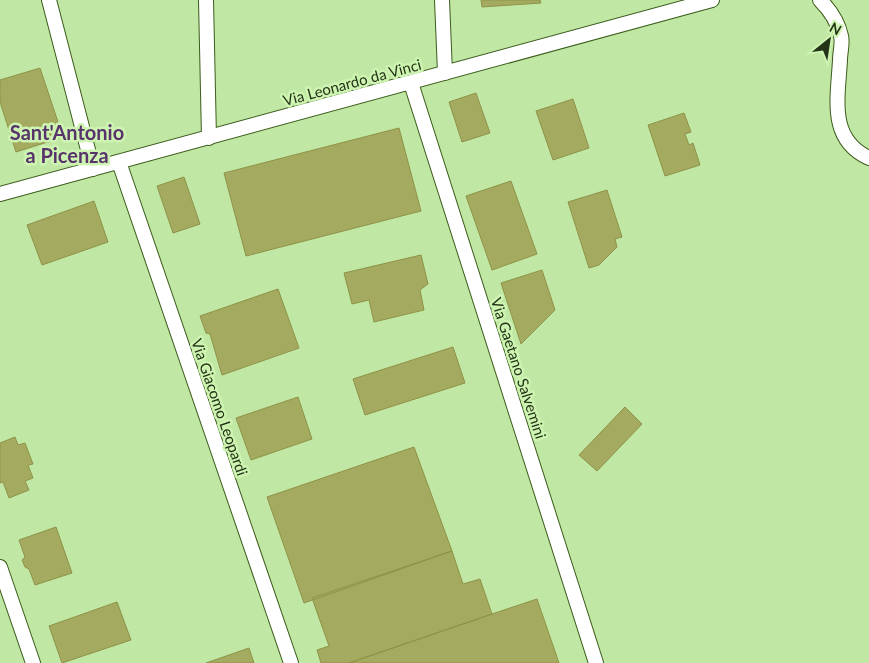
<svg xmlns="http://www.w3.org/2000/svg" width="869" height="663" font-family="Lato,sans-serif">
<style>
.building{fill:#a4aa5f;stroke:#8e9348}
.lines{fill:none;stroke-linecap:round;stroke-linejoin:round}
.street-casing{stroke:#3c5c1d;stroke-width:16}
.street{stroke:#fff;stroke-width:14}
.labels{text-anchor:middle;dominant-baseline:central;stroke-width:5;stroke-linejoin:round;paint-order:stroke}
.street-label{font-size:15px;fill:#243318;stroke:#cdf4b0}
.district-label{font-size:20px;font-weight:bold;fill:#58336c;stroke:#cdf4b0}
</style>
<rect width="100%" height="100%" fill="#c0e7a3"/>
<path class="building" d="M481 0H540L541 3 482 7Z
M40 68 63 137 16 152 0 102V80Z
M476 93 490 133 462 142 449 102Z
M573 99 589 148 553 160 536 111Z
M684 113 691 132 685 134 689 145 693 143 700 165 665 176 648 125Z
M399 128 421 211 246 256 224 173Z
M184 177 200 224 173 233 157 186Z
M511 181 537 254 492 270 466 196Z
M607 190 622 237 615 239 617 247 599 265 589 268 568 202Z
M94 201 108 242 42 265 27 225Z
M421 255 428 284 420 290 424 310 374 322 369 300 352 304 344 273Z
M542 270 555 310 521 344 501 283Z
M278 289 299 348 222 375 210 334 206 333 200 316Z
M453 347 465 383 365 415 353 379Z
M298 397 312 439 251 460 236 418Z
M625 407 642 424 597 471 579 455Z
M15 437 18 445 25 443 33 464 28 465 33 478 25 481 29 490 9 498 3 482 0 483V443Z
M414 447 452 551 304 603 267 497Z
M56 527 72 573 35 585 29 569 25 567 22 560 25 557 19 540Z
M452 551 463 584 480 579 492 614 349 663H321L317 650 329 646 312 598Z
M537 599 559 663H349L492 614Z
M117 602 131 640 62 663 49 626Z
M249 648 254 663H206Z"/>
<g class="lines">
<defs>
<path id="street" d="M49 0 93 169
M206 0 209 138
M442 0 445 73
M820 0C830 10 838 22 841 36 843 43 840 52 840 60 838 98 828 139 869 158
M411 83 596 663
M119 162 291 663
M0 194 712 0
M0 567 33 663"/>
</defs>
<use href="#street" class="street-casing"/>
<use href="#street" class="street"/>
</g>
<g class="labels">
<g class="street-label">
<text transform="translate(352 82) rotate(-15)">Via Leonardo da Vinci</text>
<text transform="translate(519 368) rotate(72)">Via Gaetano Salvemini</text>
<text transform="translate(220 407) rotate(71)">Via Giacomo Leopardi</text>
</g>
<g class="district-label">
<text x="67" y="132">Sant'Antonio<tspan x="67" dy="23">a Picenza</tspan></text>
</g>
</g>
<g transform="translate(829 40) rotate(30)" stroke="#cdf4b0" stroke-width="4" paint-order="stroke">
<path d="M0-4L9 19L0 12L-9 19Z" fill="#243318"/>
<text y="-8" font-size="14" font-weight="bold" text-anchor="middle" fill="#243318">N</text>
</g>
</svg>
